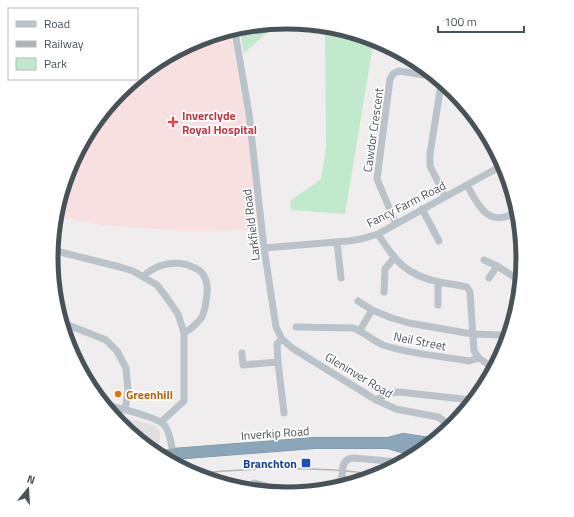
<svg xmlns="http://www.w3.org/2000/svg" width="574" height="517" font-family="'Titillium Web',sans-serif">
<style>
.education{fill:#e1dfdf}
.medical{fill:#f8dfe0}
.green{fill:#c0eacb}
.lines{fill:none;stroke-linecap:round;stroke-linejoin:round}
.highway-casing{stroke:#7591a3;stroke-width:12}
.minor{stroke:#bac3c9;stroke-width:7}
.highway{stroke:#8aa6b8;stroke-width:11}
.rail{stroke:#b0b4b7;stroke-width:1.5}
.minor-bridge{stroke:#bac3c9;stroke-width:7}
.health-dot{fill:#e0444e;stroke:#fff;stroke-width:1.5}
.food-dot{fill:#e8710a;stroke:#fff;stroke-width:1.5}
.transit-dot{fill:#1a4fb4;stroke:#fff;stroke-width:1.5}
.labels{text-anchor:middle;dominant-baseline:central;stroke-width:3.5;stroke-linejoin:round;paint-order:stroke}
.health-label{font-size:12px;font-weight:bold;fill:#be3a42;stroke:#fff;text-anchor:start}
.street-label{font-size:12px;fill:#485359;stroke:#fff}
.food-label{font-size:12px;font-weight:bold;fill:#c56008;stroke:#fff;text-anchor:start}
.transit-label{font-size:12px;font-weight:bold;fill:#164399;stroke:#fff;text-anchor:end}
.rim{fill:none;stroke:#485359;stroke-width:5}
</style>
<rect width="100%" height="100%" fill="#f0edee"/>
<path class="education" d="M111 413 156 426 160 433V441L155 448H153L120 426Z"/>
<path class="medical" d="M231 33 251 152 259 230 185 231 102 225 59 217 69 168 120 91 197 40Z"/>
<path class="green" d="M277 24 244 53 240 31Z
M325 30 374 39 345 214 291 210 290 201 321 179 326 148Z"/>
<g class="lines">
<defs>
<path id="highway" d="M388 443 402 447 418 450
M165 456 173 454 314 443H388L403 439 429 443"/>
</defs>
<use href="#highway" class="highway-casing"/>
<path class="minor" d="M235 32 249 114 264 248 276 327 282 339 292 348 376 400 385 404 396 409 438 417C444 420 447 424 446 431
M439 81 441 84 430 154V166L445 196
M467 185C478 205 488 228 514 213
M422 209 439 241
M396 224 377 179 390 79 393 74 399 71 431 76
M378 234C395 261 406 275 439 282 449 284 458 285 467 287L470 292 474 351 479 358
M337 242 341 278
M264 248 348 241 361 239 378 234 503 165
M52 250 120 267 133 271 157 285 167 298 178 314 184 333V401L161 422
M484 260 497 266 519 280
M143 277C156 263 178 259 195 268 197 269 200 270 202 273 210 283 207 296 205 308 204 311 203 314 202 317 197 324 191 329 184 333
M489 278 497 266
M438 282V305
M384 292 385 269 394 258
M358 301 372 310 392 318 409 323 472 334 501 335
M63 323 106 340 117 351 126 368 128 390 125 410
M296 327 353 328C364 332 372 340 383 345 409 354 441 356 469 361L479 358 493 368
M360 330 372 310
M282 339 277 344 278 362 284 413
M242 353 243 365 278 362
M376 400 388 393 399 392 472 400
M106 405C118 408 159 417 165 426 171 434 171 445 173 454
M343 467C344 461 348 458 354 458L400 462
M254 483 289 492 290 494
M339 485 342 477"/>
<use href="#highway" class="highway"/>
<path class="rail" d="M192 474C255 467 318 466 380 475"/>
<path class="minor-bridge" d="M342 477 343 467"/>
</g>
<path class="health-dot" d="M171 116h4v4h4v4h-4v4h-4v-4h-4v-4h4z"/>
<circle class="food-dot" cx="118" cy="394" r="4"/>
<rect class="transit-dot" x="301" y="458" width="10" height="10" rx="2"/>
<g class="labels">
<g class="health-label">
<text x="182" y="115">Inverclyde<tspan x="182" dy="14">Royal Hospital</tspan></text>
</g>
<g class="street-label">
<text transform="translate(373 130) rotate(-82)">Cawdor Crescent</text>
<text transform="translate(406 204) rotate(-27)">Fancy Farm Road</text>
<text transform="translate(251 225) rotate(-97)">Larkfield Road</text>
<text transform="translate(420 341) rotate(11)">Neil Street</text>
<text transform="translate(359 375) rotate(31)">Gleninver Road</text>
<text transform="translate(275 433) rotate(-4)">Inverkip Road</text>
</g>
<g class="food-label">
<text x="126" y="394">Greenhill</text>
</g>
<g class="transit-label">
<text x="297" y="463">Branchton</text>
</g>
</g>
<path d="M0 0H574V517H0ZM58 258a229 229 0 1 1 458 0a229 229 0 1 1-458 0Z" fill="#fff" fill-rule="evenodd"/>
<path class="rim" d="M58 258a229 229 0 1 1 458 0a229 229 0 1 1-458 0Z"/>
<rect x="8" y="8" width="130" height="72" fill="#ffffff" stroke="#b6babd"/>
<rect x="16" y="21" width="20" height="6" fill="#bac3c9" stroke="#b6babd"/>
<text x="44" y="28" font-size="12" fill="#485359">Road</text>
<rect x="16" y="41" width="20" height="6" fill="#b0b4b7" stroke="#b6babd"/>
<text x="44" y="48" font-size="12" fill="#485359">Railway</text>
<rect x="16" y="58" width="20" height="12" fill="#c0eacb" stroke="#b6babd"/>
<text x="44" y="68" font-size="12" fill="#485359">Park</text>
<g transform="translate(28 489) rotate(18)" stroke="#ffffff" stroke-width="3" paint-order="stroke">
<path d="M0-3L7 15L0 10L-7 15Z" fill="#485359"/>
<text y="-6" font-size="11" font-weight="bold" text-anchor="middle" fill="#485359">N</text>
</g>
<path d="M438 26v6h86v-6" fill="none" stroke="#485359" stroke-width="2"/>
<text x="444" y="26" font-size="12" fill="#485359" stroke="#ffffff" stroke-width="3" paint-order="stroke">100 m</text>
</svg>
